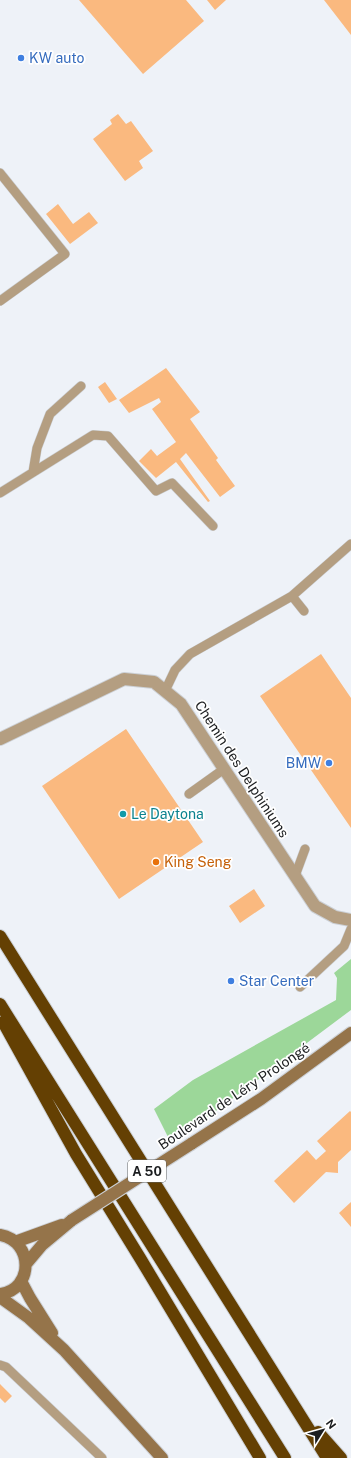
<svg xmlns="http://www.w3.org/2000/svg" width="351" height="1458" font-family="'Public Sans',sans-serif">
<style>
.green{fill:#9cd799}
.building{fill:#fab97f}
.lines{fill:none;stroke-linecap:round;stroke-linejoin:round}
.lane-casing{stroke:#ccd0d5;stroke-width:10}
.street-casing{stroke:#ccd0d5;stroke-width:14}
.secondary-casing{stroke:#ccd0d5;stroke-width:14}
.highway-casing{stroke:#ccd0d5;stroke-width:14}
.lane{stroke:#b49e81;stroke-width:9}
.street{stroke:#b49e81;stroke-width:12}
.secondary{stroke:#95744a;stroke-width:12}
.highway{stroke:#644003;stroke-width:12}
.secondary-bridge-casing{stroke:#ccd0d5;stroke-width:14;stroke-linecap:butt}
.secondary-bridge{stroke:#95744a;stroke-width:12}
.shop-dot{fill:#3f7fe0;stroke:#fff;stroke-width:1.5}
.culture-dot{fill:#0f9aa8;stroke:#fff;stroke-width:1.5}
.food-dot{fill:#e8710a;stroke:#fff;stroke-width:1.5}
.labels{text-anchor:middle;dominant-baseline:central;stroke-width:3.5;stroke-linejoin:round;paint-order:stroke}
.shield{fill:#fff;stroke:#606263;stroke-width:1}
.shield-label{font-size:13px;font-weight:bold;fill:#1c1e20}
.shop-label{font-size:14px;fill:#366cbe;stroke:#fff;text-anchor:start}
.street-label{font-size:14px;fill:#1c1e20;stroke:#fff}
.culture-label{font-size:14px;fill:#0d838f;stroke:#fff;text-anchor:start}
.food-label{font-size:14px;fill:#c56008;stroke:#fff;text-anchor:start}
</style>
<rect width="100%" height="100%" fill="#eef2f8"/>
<path class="green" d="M351 959V1010L197 1125 170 1141 154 1109 193 1080 336 1000 337 978 334 973Z"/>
<path class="building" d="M79 0H186L204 21 143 74Z
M207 0H226L215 10Z
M324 0H351V35Z
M118 114 126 124 131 121 153 151 139 161 143 168 125 181 93 139 112 124 110 120Z
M58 204 73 224 89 212 98 223 70 244 46 214Z
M166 368 200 412 190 419 218 458 216 460 235 486 220 497 186 453 180 459 210 501 208 502 176 462 156 478 139 461 151 449 157 456 176 442 152 409 161 402 159 398 129 413 119 400Z
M105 382 117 399 109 403 98 387Z
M321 654 351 698V828L260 696Z
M126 729 203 842 119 899 42 786Z
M254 889 265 906 240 923 229 906Z
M350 1111 351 1112V1150L338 1162V1173L326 1172 294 1203 274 1181 307 1150 316 1160 326 1151 317 1141Z
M351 1202V1227L339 1213Z
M0 1384 12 1396 5 1403 0 1398Z"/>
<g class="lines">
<defs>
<path id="lane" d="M0 173 65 254 0 301
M33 472 37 448 50 414 81 386
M0 493 93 435 108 436 156 491 172 483 213 526
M292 596 304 611
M165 691 175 670 190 654 292 596 351 544
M189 794 224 769
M295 876 305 849
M300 987 344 946 351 929
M0 1365 6 1367 102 1458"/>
<path id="street" d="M0 739 124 679 154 682 181 704 315 906 335 917 351 920"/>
<path id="secondary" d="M191 1144 261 1099 351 1033
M0 1235C34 1241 34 1290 0 1294
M15 1242 62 1225
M26 1264 42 1245 72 1220
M21 1281 30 1298 52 1333
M0 1297 29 1318 64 1350 162 1458"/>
<path id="highway" d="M0 936 327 1458
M0 1004 285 1458
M3 1022 76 1154 140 1258 260 1458
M318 1432 341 1458"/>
</defs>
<use href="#lane" class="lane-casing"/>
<use href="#street" class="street-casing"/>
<use href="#secondary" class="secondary-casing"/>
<use href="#highway" class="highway-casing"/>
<use href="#lane" class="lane"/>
<use href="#street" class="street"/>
<use href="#secondary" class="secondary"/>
<use href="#highway" class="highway"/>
<defs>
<path id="secondary-bridge" d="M72 1220 191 1144"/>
</defs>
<use href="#secondary-bridge" class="secondary-bridge-casing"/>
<use href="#secondary-bridge" class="secondary-bridge"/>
</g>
<g class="shop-dot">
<circle cx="21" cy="58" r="4"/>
<circle cx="329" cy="763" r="4"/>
<circle cx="231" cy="981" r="4"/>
</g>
<circle class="culture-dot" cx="123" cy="814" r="4"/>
<circle class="food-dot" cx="156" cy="862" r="4"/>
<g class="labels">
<rect class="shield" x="128" y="1160" width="38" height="22" rx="3"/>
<g class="shield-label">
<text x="147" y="1171">A 50</text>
</g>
<g class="shop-label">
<text x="29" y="58">KW auto</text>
<text x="321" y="763" text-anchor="end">BMW</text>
<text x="239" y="981">Star Center</text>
</g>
<g class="street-label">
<text transform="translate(242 769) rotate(57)">Chemin des Delphiniums</text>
<text transform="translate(234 1096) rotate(-34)">Boulevard de Léry Prolongé</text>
</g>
<g class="culture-label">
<text x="131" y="814">Le Daytona</text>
</g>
<g class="food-label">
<text x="164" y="862">King Seng</text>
</g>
</g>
<g transform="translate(323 1430) rotate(53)" stroke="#ffffff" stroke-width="3" paint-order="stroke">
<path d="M0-3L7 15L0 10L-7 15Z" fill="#1c1e20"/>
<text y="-6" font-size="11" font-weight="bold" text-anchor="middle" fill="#1c1e20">N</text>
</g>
</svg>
